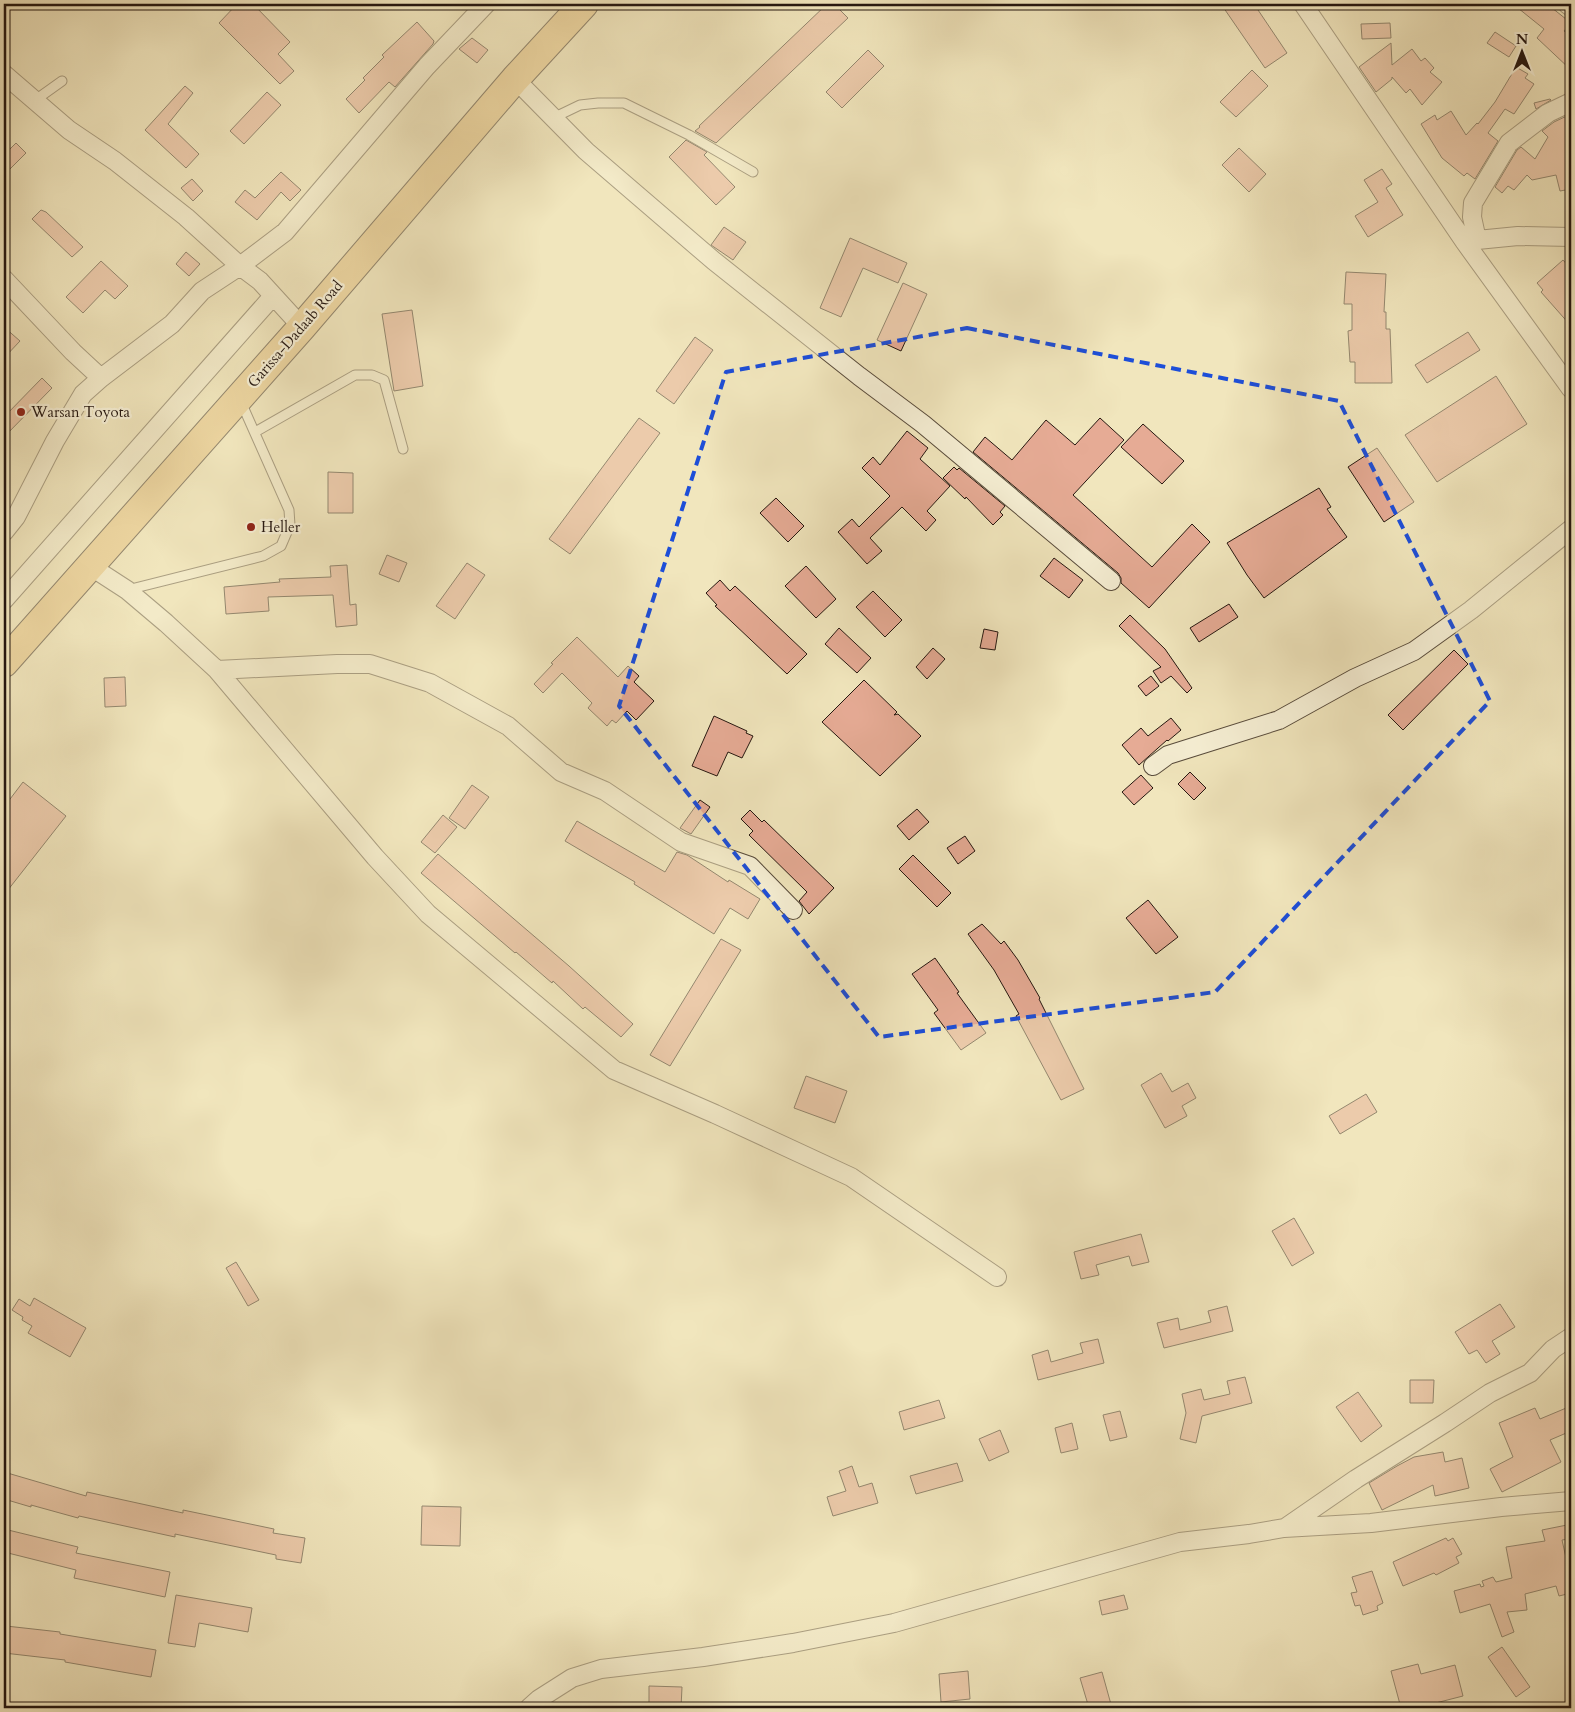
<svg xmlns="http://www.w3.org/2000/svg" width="1575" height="1712" font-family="Cardo,serif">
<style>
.building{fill:#e6ab95;stroke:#251710}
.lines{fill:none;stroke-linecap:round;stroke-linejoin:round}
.service-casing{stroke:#584b3b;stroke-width:11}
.minor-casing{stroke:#584b3b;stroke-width:20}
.trunk-casing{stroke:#251710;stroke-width:30}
.service{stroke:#f6efd4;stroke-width:9}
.minor{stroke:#f6efd4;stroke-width:18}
.trunk{stroke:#e8c37e;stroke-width:28}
.marked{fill:none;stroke:#1d4ed8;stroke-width:4;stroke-dasharray:10 6;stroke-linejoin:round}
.poi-dot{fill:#8f2418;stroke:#f6efd4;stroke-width:2}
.labels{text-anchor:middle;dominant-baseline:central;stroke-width:4.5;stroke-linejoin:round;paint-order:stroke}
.street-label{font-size:15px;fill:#251710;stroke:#f6efd4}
.poi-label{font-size:15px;fill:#251710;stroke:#f6efd4;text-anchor:start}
</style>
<rect width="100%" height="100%" fill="#f1e6bd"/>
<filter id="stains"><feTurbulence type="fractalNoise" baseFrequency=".004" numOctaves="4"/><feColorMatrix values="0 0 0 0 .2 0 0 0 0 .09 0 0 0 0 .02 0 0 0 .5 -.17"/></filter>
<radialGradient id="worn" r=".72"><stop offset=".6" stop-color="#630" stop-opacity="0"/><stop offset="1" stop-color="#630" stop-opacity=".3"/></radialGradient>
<path class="building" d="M237 4H253L290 42 278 54 294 71 280 84 219 23Z
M827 4H834L848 18 716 143 695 131 700 127 699 126Z
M1221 4H1254L1287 53 1265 68Z
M1513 4H1547L1571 23 1564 31 1571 37V70L1537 38 1544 29Z
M417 22 434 41 433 44 395 87 389 82 359 113 346 99 365 80 363 78 384 57 382 55Z
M1390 23 1391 38 1362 39 1361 24Z
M1495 32 1516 46 1509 57 1487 43Z
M472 38 488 50 477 63 459 49Z
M1391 43 1392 65 1412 49 1421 61 1425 58 1434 68 1430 72 1442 82 1422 105 1410 89 1406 93 1392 77V79L1376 92 1359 67Z
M868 50 884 66 842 108 826 92Z
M1516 67 1528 74 1525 78 1534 84 1514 114 1505 109 1488 133 1498 141 1475 179 1467 173 1464 176 1442 158 1421 124 1435 115 1437 120 1451 111 1466 135 1477 123 1478 124 1495 102Z
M1252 70 1268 86 1236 117 1220 102Z
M185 86 193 93 168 124 199 154 186 168 145 130Z
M267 92 281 105 244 144 230 131Z
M1550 99 1551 100 1536 109 1534 103Z
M1571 114V189L1560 191 1556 175 1532 180 1527 175 1514 190 1508 186 1502 193 1495 187 1517 150 1521 147 1535 159 1548 137 1542 131 1554 122Z
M686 140 707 152 704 155 735 187 716 205 669 157Z
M16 143 26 153 4 175V155Z
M1239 148 1266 174 1249 192 1222 165Z
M1382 169 1392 184 1386 188 1403 215 1368 237 1355 216 1378 202 1364 180Z
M281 172 301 190 290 201 281 192 257 220 235 202 245 190 255 198Z
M192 179 203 191 193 201 181 188Z
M41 210 46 212 83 247 72 257 32 219Z
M724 227 746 242 733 260 711 245Z
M850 238 907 263 898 283 863 268 841 317 820 308Z
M186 252 200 264 189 276 176 264Z
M1563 260 1571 269V326L1541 292 1543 290 1537 283Z
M101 261 128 286 115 299 105 290 83 313 66 297Z
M1346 272 1386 274 1384 312H1386V329H1390L1392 383H1355V362H1350L1348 331 1352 330V304H1344Z
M903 283 927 294 901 351 877 340Z
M412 310 423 386 394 391 382 314Z
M4 327 20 341 4 358Z
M1468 332 1480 350 1427 383 1415 365Z
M695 337 713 350 674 404 656 391Z
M1496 376 1527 424 1437 482 1405 435Z
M42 378 52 388 4 437V417Z
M639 418 660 433 570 554 549 539Z
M1100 418 1124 440 1073 495 1152 567 1192 524 1210 542 1149 608 1121 583V578L1118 573 973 452 985 437 1012 460 1046 420 1075 445Z
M1143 424 1184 461 1162 484 1121 447Z
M907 431 928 448 920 459 950 486 927 511 936 520 926 531 902 507 870 538 882 551 867 564 838 532 852 519 859 527 890 496 862 468 873 457 880 465Z
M1377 448 1414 502 1384 522 1348 467Z
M954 467 957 470 959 468 1005 506 1000 512 1003 515 993 525 966 497 965 499 943 478Z
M328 472 353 473V513H328Z
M1319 488 1331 507 1327 509 1347 537 1264 598 1247 575 1227 543Z
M776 498 804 526 788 542 760 513Z
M387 555 407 563 399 582 379 574Z
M1054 558 1083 580 1069 598 1040 576Z
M467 563 485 575 455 619 436 606Z
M347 565 350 605 356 604 357 625 336 627 333 595 268 597 269 611 226 614 224 587 280 582 279 579 331 577 330 566Z
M806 566 836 599 816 618 785 586Z
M720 580 730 591 735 586 807 654 787 674 715 606 717 605 706 593Z
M873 591 902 620 885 637 856 607Z
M1229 604 1238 617 1199 642 1190 628Z
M1130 615 1165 649 1192 688 1187 693 1171 676 1161 683 1153 671 1161 667 1119 626Z
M839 628 871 658 857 673 825 644Z
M984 629 998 632 995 650 980 648Z
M577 637 618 677 628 666 639 676 634 682 654 701 636 720 627 711 616 723 612 720 607 726 588 708 592 703 562 673 543 693 534 684 553 664 551 663Z
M933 648 945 659 927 679 916 667Z
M1454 650 1468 664 1403 730 1388 715Z
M1151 676 1159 686 1146 696 1138 686Z
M125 677 126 706 105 707 104 678Z
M864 680 897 712 894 715 898 714 921 736 880 776 822 722Z
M714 716 747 731 746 733 753 736 742 758 728 752 717 776 692 766Z
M1171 718 1181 730 1168 741 1167 740 1139 765 1122 745 1141 728 1148 736Z
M1190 772 1206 788 1194 800 1178 784Z
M1141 775 1153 788 1134 805 1122 792Z
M23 782 66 816 4 895V807Z
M472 785 489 797 465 829 449 818Z
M700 800 710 807 691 834 680 828Z
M917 809 929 822 909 840 897 826Z
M750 810 762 822 764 820 834 888 809 914 799 901 807 892 749 835 753 831 741 819Z
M443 815 457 827 435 853 421 842Z
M577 821 665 872 677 852 687 855 728 882 729 880 760 899 748 919 730 908 714 934 634 884 635 882 565 841Z
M965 836 975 851 958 864 947 848Z
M438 854 569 966 633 1024 621 1037 585 1007 583 1009 553 981 552 983 516 952 515 953 421 873Z
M913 855 951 893 937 907 899 869Z
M1148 900 1178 937 1156 954 1126 918Z
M982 924 1001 944 1004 941 1018 960 1040 998 1039 999 1084 1089 1061 1100 1016 1016 1019 1014 994 970 968 934Z
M721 939 741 950 670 1066 650 1055Z
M935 958 959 992 957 993 986 1033 961 1050 934 1013 938 1010 912 974Z
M1161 1073 1172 1092 1188 1083 1196 1098 1182 1106 1187 1116 1165 1128 1141 1085Z
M806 1076 847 1091 835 1123 794 1108Z
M1366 1094 1377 1112 1340 1134 1329 1116Z
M1294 1218 1314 1253 1292 1266 1272 1231Z
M1141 1234 1149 1262 1132 1266 1129 1256 1096 1265 1099 1275 1081 1279 1074 1252Z
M236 1262 259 1300 248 1306 226 1268Z
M34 1298 86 1328 70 1357 28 1333 32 1326 22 1320 23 1317 12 1310 19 1299 30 1306Z
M1500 1304 1515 1327 1492 1341 1500 1354 1486 1363 1477 1350 1469 1354 1455 1332Z
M1227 1306 1233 1331 1164 1348 1157 1323 1178 1318 1180 1330 1211 1322 1208 1311Z
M1098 1339 1104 1363 1038 1380 1032 1355 1048 1350 1051 1362 1083 1353 1080 1343Z
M1245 1377 1252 1403 1202 1416 1196 1443 1180 1439 1186 1413 1182 1394 1201 1389 1204 1400 1230 1394 1227 1381Z
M1410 1380H1434L1433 1403H1410Z
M1358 1392 1382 1426 1361 1442 1336 1407Z
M939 1400 945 1418 904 1430 899 1412Z
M1571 1406V1431L1550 1440 1561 1462 1502 1492 1490 1469 1513 1457 1499 1423 1535 1408 1540 1419Z
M1120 1411 1127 1437 1110 1441 1103 1415Z
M1072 1423 1078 1449 1061 1453 1055 1428Z
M1000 1430 1009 1452 989 1461 979 1439Z
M1443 1452 1445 1462 1462 1458 1469 1488 1435 1496 1433 1485 1382 1510 1369 1483 1397 1466 1414 1457Z
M957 1463 963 1481 916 1494 910 1476Z
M852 1466 859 1487 872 1483 878 1503 833 1516 827 1497 846 1491 839 1471Z
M4 1472 86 1496 87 1492 183 1513V1510L274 1529 273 1533 305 1538 301 1563 276 1559V1555L175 1534V1537L79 1516 78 1518 31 1505V1507L4 1499Z
M422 1506 461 1507 460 1546 421 1545Z
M1567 1525 1569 1539 1562 1540 1571 1580V1593L1559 1596 1556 1586 1525 1594 1527 1610 1507 1612 1514 1632 1502 1637 1490 1604 1460 1613 1454 1591 1480 1584 1481 1587 1484 1586 1482 1581 1493 1577 1496 1582 1512 1578 1506 1547 1545 1541 1542 1530Z
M4 1529 78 1547 76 1553 170 1572 165 1597 74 1578 76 1570 4 1552Z
M1446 1538 1448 1541 1453 1538 1462 1554 1456 1557 1459 1563 1436 1575 1434 1573 1403 1586 1393 1562Z
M1372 1571 1383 1603 1377 1606 1378 1610 1363 1615 1360 1605 1355 1606 1351 1593 1357 1592 1352 1577Z
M176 1595 252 1608 248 1632 199 1623 195 1647 168 1643Z
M1124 1595 1128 1609 1102 1615 1099 1601Z
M6 1626 60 1632V1634L156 1650 151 1677 65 1662V1660L4 1653Z
M1502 1647 1530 1687 1516 1697 1488 1657Z
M1418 1664 1421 1674 1455 1665 1463 1696 1416 1708H1401L1391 1671Z
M968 1671 970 1699 941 1702 939 1674Z
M1102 1672 1112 1708H1089L1080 1678Z
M649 1686 682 1687 681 1708H649Z"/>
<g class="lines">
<defs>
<path id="service" d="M34 101 62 81
M553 118 580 105 598 103H624L689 135 753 172
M255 432 355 375H372L384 380 403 449
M127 590 263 556 281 546 290 525 289 510 241 402"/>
<path id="minor" d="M1303 4 1464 241 1571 389
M1567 4 1571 7
M4 74 69 130 115 161 186 217 240 266 260 281 302 327
M515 79 586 151 714 261 859 376 923 424 1111 581
M1477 240 1472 217 1473 203 1509 143 1548 113 1571 102
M1467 241 1518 236 1571 237
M4 279 73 352 101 378
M4 532 16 517 55 441 83 394 101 378 172 324 202 291 240 266 285 232 427 66 486 4
M90 566 127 590 166 623 217 670 337 664H370L430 683 508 726 561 772 605 791 681 842 750 866 793 910
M4 600 273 296
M217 670 375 857 428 914 614 1070 715 1114 851 1177 997 1277
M1153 766 1168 755 1279 720 1355 678 1414 651 1471 610 1571 529
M1285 1528 1356 1479 1445 1423 1490 1393 1530 1373 1553 1349 1571 1337
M529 1708 539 1699 572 1678 601 1669 703 1657 793 1643 894 1623 1180 1542 1249 1534 1284 1528 1371 1523 1501 1507 1571 1501"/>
<path id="trunk" d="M4 663 302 327 515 79 584 4"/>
</defs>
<use href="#service" class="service-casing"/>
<use href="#minor" class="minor-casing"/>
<use href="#trunk" class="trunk-casing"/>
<use href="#service" class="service"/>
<use href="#minor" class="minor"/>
<use href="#trunk" class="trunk"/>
</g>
<path d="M0 0H1575V1712H0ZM967 328 1339 401 1490 701 1215 992 879 1037 619 706 726 372Z" fill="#f1e6bd" fill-opacity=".55" fill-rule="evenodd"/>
<path class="marked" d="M967 328 1339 401 1490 701 1215 992 879 1037 619 706 726 372Z"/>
<g class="poi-dot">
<circle cx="21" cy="412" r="5"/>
<circle cx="251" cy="527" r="5"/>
</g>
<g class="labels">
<g class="street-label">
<text transform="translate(295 334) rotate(-49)">Garissa-Dadaab Road</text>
</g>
<g class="poi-label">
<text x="31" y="412">Warsan Toyota</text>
<text x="261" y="527">Heller</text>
</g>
</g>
<rect width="1575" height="1712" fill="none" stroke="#f1e6bd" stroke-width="20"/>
<rect x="5" y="5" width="1565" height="1702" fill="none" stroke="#251710" stroke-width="2.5"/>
<rect x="10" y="10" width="1555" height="1692" fill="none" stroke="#251710"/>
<g transform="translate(1522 52)" stroke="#f6efd4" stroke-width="4" paint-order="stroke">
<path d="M0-4L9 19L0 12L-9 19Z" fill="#251710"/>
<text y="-8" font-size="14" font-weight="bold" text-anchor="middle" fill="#251710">N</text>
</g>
<rect width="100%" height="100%" filter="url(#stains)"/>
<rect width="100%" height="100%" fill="url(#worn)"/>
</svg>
